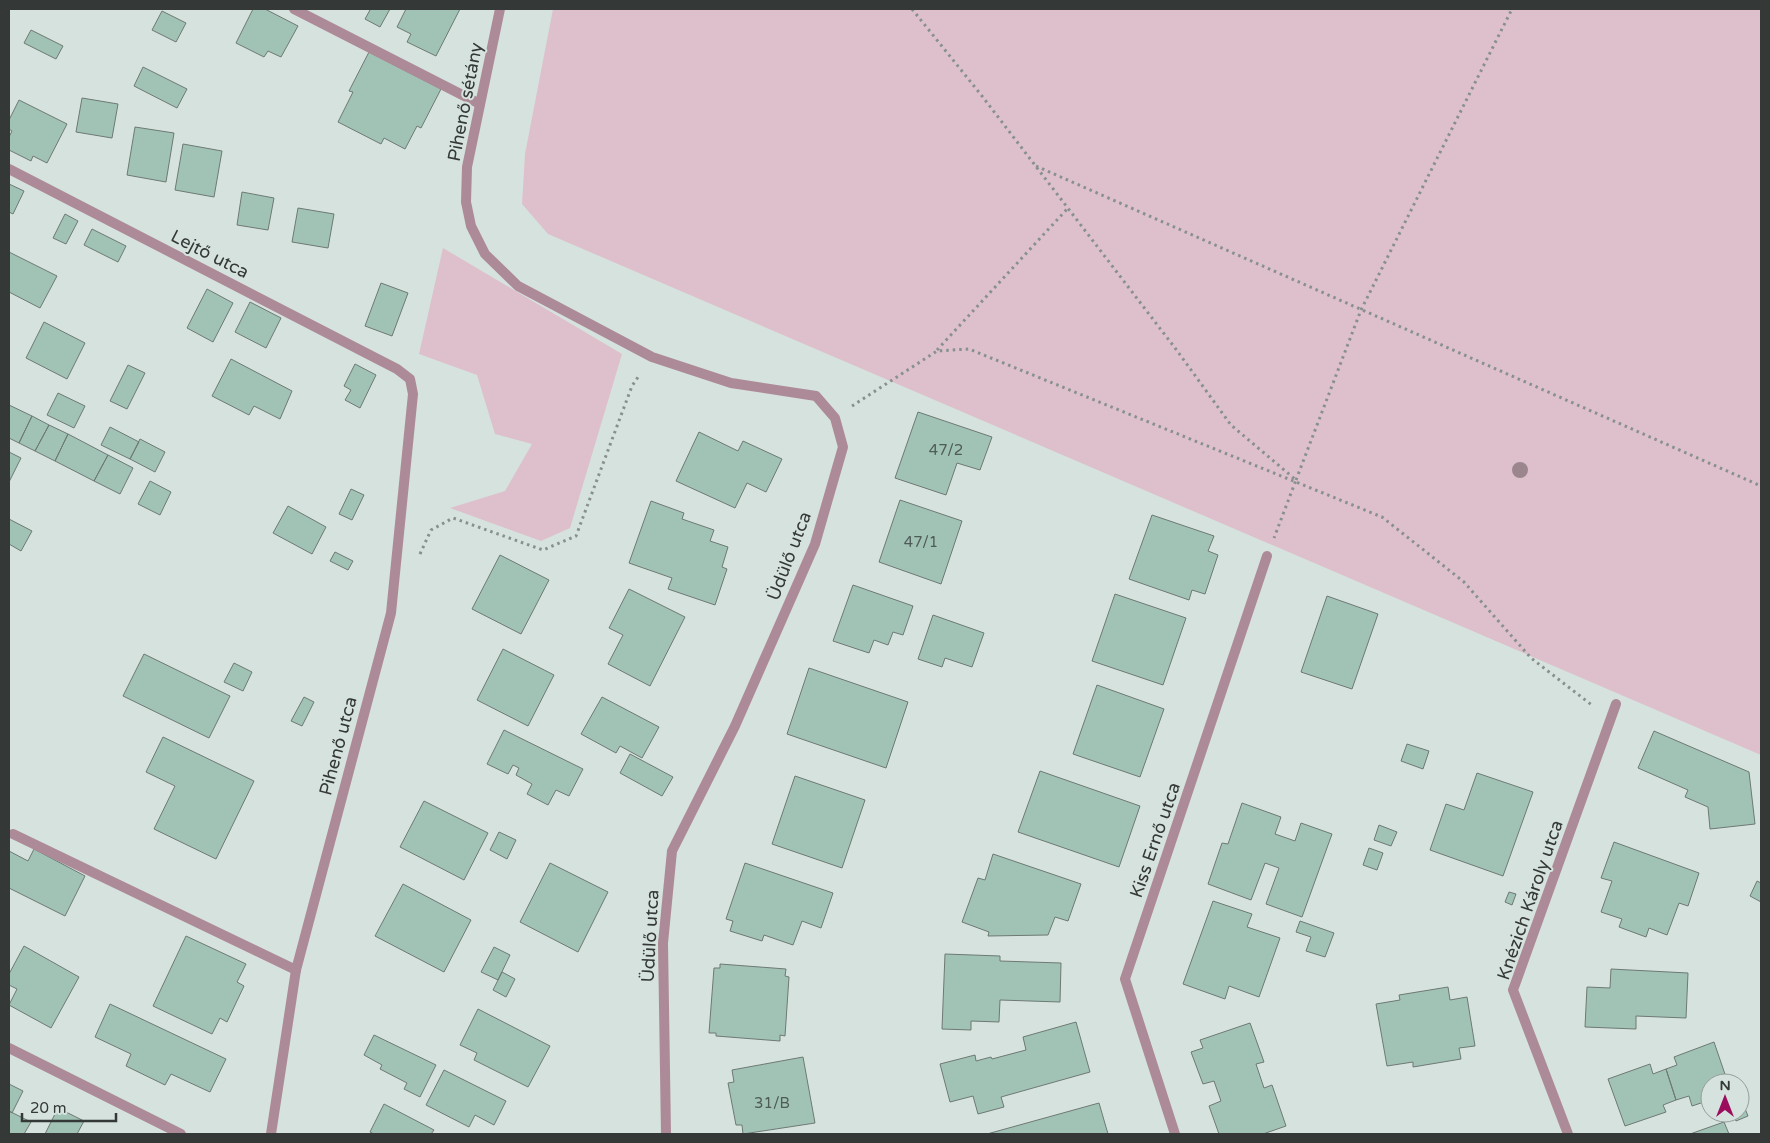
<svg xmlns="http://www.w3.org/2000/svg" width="1770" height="1143" font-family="'Varela Round',sans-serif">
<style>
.green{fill:#ddc0cb}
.building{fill:#a1c3b6;stroke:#6e7974}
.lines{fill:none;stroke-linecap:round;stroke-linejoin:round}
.path{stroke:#88908d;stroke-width:3;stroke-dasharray:2.5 4;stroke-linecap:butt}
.lane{stroke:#ad8a97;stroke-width:10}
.street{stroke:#ad8a97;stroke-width:10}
.tree{fill:#9b868e}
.labels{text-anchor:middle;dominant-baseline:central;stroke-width:4;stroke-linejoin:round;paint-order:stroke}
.number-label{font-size:15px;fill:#4f5b57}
.street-label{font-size:18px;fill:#343837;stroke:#d6e2dd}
</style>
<rect width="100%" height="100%" fill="#d6e2dd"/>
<path class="green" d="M553 9H1761V755L548 234 522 204 525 154Z
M443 248 622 354 570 528 541 541 450 508 505 491 532 444 495 434 477 375 419 354Z"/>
<path class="building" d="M253 9H265L298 26 281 57 268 51 264 57 236 43Z
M367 9H390L380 27 365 19 370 10Z
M406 9H460L436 56 407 42 411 34 397 27Z
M162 11 186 23 176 42 152 30Z
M31 30 63 46 56 59 24 43Z
M369 52 441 89 421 128 417 126 405 149 384 138 381 144 338 122 353 92 349 91Z
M143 67 187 89 177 108 134 86Z
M82 98 118 104 112 138 76 132Z
M19 100 67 124 47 163 33 156 31 161 9 150V137L12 131 9 129V120Z
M135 127 174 133 166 182 127 175Z
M183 144 222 151 214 197 175 190Z
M9 184 24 191 13 214 9 212Z
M242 192 274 198 268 230 237 225Z
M298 208 334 214 328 248 292 242Z
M65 214 78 221 66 244 53 238Z
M92 229 126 246 118 262 84 245Z
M9 252 57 276 40 308 9 292Z
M381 283 408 293 392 336 365 326Z
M207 289 233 303 213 342 187 328Z
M250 302 281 318 266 348 235 332Z
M44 322 85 343 67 379 26 358Z
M231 359 292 391 280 419 254 406 249 415 212 396Z
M355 364 376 375 360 408 345 400 351 390 344 386Z
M128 365 145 373 127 409 110 401Z
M58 393 85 406 74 428 47 415Z
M9 405 32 416 19 443 9 438Z
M918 412 992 437 980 470 957 463 946 495 895 478Z
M32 416 49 425 35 451 19 443Z
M49 425 68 434 55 461 35 451Z
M110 427 139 442 130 459 101 445Z
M699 432 738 451 743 441 782 459 766 492 747 483 735 508 676 481Z
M68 434 108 455 94 481 55 461Z
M140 439 165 452 155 472 130 459Z
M9 452 21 458 9 482Z
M108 455 133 468 120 494 94 481Z
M150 481 171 492 160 515 138 504Z
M351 489 364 495 352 520 339 514Z
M900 500 962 521 941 584 879 562Z
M651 501 684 513 682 519 714 530 710 541 728 547 722 567 727 569 715 605 668 589 672 578 629 563Z
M288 506 326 527 312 554 273 533Z
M1152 515 1214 536 1208 551 1218 555 1205 594 1192 590 1189 600 1129 579Z
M9 519 32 531 21 551 9 544Z
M335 552 353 561 348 570 330 561Z
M500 555 549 580 521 634 472 609Z
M853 585 913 606 903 635 893 632 888 645 874 640 869 653 833 641Z
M629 589 685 617 650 686 608 664 623 635 609 628Z
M1115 594 1186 618 1163 685 1092 661Z
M1327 596 1378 614 1352 689 1301 672Z
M933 615 984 633 972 667 945 658 942 667 918 659Z
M503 649 554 675 528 726 477 700Z
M144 654 230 696 209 738 123 696Z
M234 663 252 672 243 691 224 682Z
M809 668 908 702 886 768 787 734Z
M1097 685 1164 709 1140 777 1073 754Z
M304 697 314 702 302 726 291 721Z
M602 697 659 727 642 758 620 746 616 753 581 734Z
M504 730 583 769 569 796 556 790 548 805 527 794 532 784 516 775 519 768 513 765 508 774 487 764Z
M1654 731 1749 772 1755 824 1710 829 1708 807 1685 797 1688 790 1638 768Z
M163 737 254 781 216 859 154 829 175 786 146 772Z
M1407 744 1429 751 1423 769 1401 761Z
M630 754 673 777 662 796 620 773Z
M1040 771 1140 806 1119 867 1018 832Z
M1477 773 1533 792 1503 876 1430 850 1446 804 1464 810Z
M795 776 865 800 842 868 772 844Z
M424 801 488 833 464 880 400 847Z
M1242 803 1281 817 1275 834 1295 841 1301 823 1332 834 1302 917 1266 904 1279 868 1265 863 1251 900 1208 884 1222 843 1228 844Z
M1379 825 1397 832 1391 846 1374 840Z
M499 832 516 840 507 859 490 850Z
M1614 842 1699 873 1688 906 1679 903 1667 935 1649 928 1646 937 1619 927 1622 919 1601 912 1612 881 1601 878Z
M1369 848 1383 853 1377 870 1363 865Z
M34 849 85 876 65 916 9 888V851L28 861Z
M993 854 1081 884 1068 921 1055 917 1048 935 988 936 989 932 962 922 978 878 985 880Z
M550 863 608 892 578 952 520 922Z
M745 863 833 893 821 928 802 921 793 945 764 935 762 941 730 931 733 921 726 919Z
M1757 881 1761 883V902L1750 896Z
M403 884 471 920 444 972 375 936Z
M1509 892 1516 894 1512 905 1505 902Z
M1213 901 1252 914 1247 927 1280 938 1259 997 1229 986 1225 999 1183 984Z
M1300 921 1334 933 1325 957 1306 951 1311 937 1296 932Z
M186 936 246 964 237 982 244 986 227 1022 220 1018 212 1034 153 1006Z
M24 946 79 977 51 1028 9 1005 17 989 9 985V974Z
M494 947 510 955 498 980 481 972Z
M945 954 1000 956V961L1061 963 1060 1002 1000 1000 999 1022 971 1021V1030L942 1029Z
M720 964 786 969 785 976 789 977 785 1036 780 1035V1041L716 1036V1033H709L714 968H720Z
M1611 969 1688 973 1686 1018 1636 1016V1029L1585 1027 1587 987 1610 988Z
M502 972 515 979 506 997 493 990Z
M1448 987 1450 1000 1467 997 1475 1046 1459 1048 1461 1059 1413 1067V1062L1387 1066 1376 1004 1400 1000 1399 995Z
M110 1004 226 1059 210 1092 171 1074 165 1085 126 1066 131 1054 95 1037Z
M478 1009 550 1046 528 1087 474 1060 477 1053 460 1045Z
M1076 1022 1090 1072 1001 1097 1004 1107 978 1114 973 1096 950 1102 940 1064 975 1055 976 1061 991 1057 992 1059 1026 1050 1023 1037Z
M1250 1023 1264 1062 1256 1064 1264 1088 1272 1085 1286 1126 1263 1134H1219L1209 1106 1221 1101 1214 1081 1203 1084 1191 1052 1203 1048 1200 1040Z
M374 1035 436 1065 420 1097 404 1089 407 1083 380 1069 382 1065 364 1055Z
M1714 1042 1728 1083H1710V1100L1692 1106 1689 1096 1676 1100 1666 1069 1677 1065 1674 1057Z
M803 1057 815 1123 743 1134 742 1125H736L728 1083 734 1082 732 1070Z
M1650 1064 1653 1074 1666 1069 1676 1100 1663 1105 1666 1112 1625 1126 1608 1079Z
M444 1070 506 1101 494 1125 475 1115 469 1127 426 1105Z
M9 1084 23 1091 12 1113 9 1111Z
M1099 1103 1108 1134H987Z
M384 1104 434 1130 431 1134H374L370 1132Z
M1744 1106 1748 1116 1736 1121 1733 1113H1740V1107Z
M58 1108 84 1121 77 1134H45Z
M9 1111 31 1122 24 1134H9Z
M1724 1122 1729 1134H1690Z"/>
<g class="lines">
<path class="path" d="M912 9 982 96 1175 348 1231 425 1296 480 1274 538
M1036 166 1761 486
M937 350 1068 208
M852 406 937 351 969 349 1382 517 1464 582 1531 658 1593 706
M1296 480 1361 310 1512 9
M420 554 431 530 453 518 543 550 576 536 632 386 640 374"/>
<path class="lane" d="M294 9 480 104
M13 834 296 970"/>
<path class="street" d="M500 9 467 167 466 202 471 226 485 254 518 286 652 357 731 383 816 396 835 418 843 447 815 544 735 726 672 851 663 943 666 1134
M9 169 397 369 410 379 413 394 391 613 296 970 271 1134
M9 1048 181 1134
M1175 1134 1125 979 1267 556
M1568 1134 1513 990 1616 704"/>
</g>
<circle class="tree" cx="1520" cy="470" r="8"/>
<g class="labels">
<g class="number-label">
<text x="946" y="450">47/2</text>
<text x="921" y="542">47/1</text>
<text x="772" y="1103">31/B</text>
</g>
<g class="street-label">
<text transform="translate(465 102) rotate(-79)">Pihenő sétány</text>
<text transform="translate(210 254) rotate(27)">Lejtő utca</text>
<text transform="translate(789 556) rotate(-69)">Üdülő utca</text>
<text transform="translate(338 746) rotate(-75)">Pihenő utca</text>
<text transform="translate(1155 840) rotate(-71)">Kiss Ernő utca</text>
<text transform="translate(1530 900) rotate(-71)">Knézich Károly utca</text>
<text transform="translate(650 936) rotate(-87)">Üdülő utca</text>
</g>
</g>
<rect width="1770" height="1143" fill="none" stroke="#343837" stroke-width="20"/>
<g transform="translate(1725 1098)"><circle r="24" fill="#d6e2dd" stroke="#959e9b"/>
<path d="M0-4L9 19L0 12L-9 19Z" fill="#9b0d5d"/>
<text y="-8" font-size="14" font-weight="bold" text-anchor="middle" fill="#343837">N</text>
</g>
<path d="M22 1113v8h94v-8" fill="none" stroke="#343837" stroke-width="2.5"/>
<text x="30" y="1113" font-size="15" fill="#343837" stroke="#d6e2dd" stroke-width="4" paint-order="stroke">20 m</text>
</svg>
